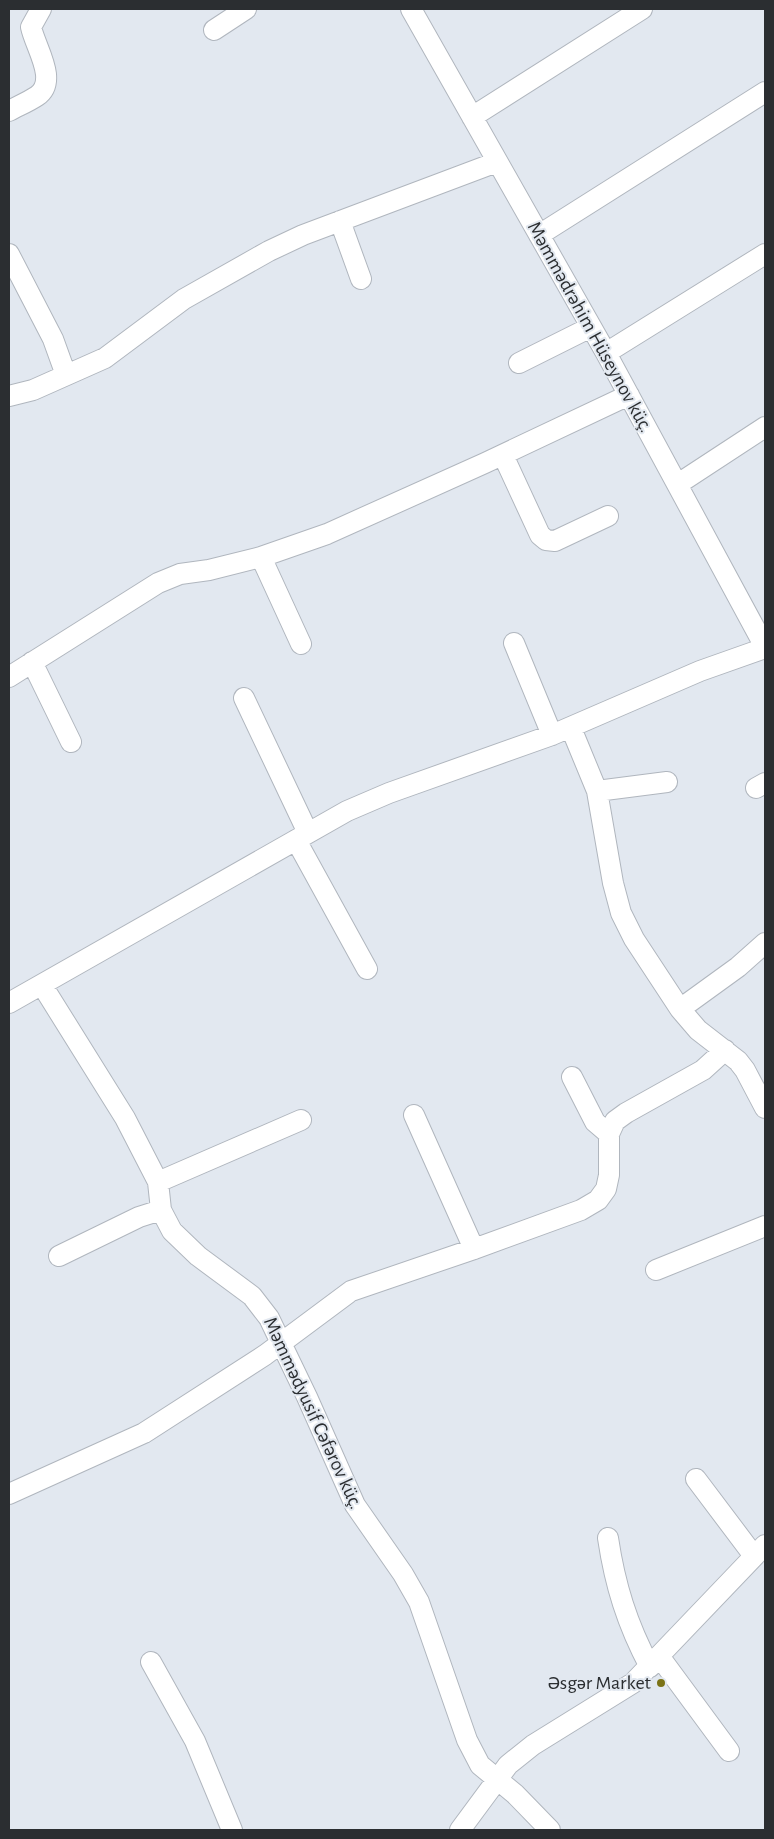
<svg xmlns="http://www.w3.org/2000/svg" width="774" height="1839" font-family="'Alegreya Sans',sans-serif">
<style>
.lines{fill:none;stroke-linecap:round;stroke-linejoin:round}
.minor-casing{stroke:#b0b6be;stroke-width:22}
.minor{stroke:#fff;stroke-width:20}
.poi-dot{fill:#7b7316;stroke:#e2e8f0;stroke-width:2}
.labels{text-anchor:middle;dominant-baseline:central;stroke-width:4;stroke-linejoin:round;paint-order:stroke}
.street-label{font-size:20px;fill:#2b2e31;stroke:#e2e8f0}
.poi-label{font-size:20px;fill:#2b2e31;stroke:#e2e8f0;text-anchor:end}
</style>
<rect width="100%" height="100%" fill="#e2e8f0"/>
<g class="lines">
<defs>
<path id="minor" d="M411 9 606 353 765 647
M214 30 246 9
M9 111C18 106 28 102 37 96 59 81 35 47 31 27L41 9
M472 117 642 9
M340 221 361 279
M539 235 765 92
M9 254 53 339 66 375
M606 353 765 254
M519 363 591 327
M9 396 33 390 105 358 184 299 269 251 303 235 497 162
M503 455 540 535 546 540 555 541 608 516
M678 484 765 427
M261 557 301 644
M514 643 552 735
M32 662 71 742
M9 677 158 583 180 574 209 570 261 557 327 534 485 463 629 395
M244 698 308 833
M571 728 597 791 613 883 621 913 634 939 680 1009 698 1030 738 1061 745 1070 765 1108
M756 788 765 783
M597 791 667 782
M296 840 367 969
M42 985 125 1118 158 1182 161 1210 172 1231 198 1256 252 1296 269 1318 307 1397 355 1505 403 1574 419 1602 467 1740 480 1765 515 1794 550 1830
M9 1003 347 811 389 793 552 735 700 671 765 648
M680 1009 738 967 765 943
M572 1077 595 1122 609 1134
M414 1115 474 1249
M158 1182 301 1120
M59 1256 139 1217 161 1210
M656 1270 765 1226
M696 1479 754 1556
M9 1494 144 1433 265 1355 351 1291 474 1249 581 1210 598 1200 606 1189 609 1175V1134L615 1121 626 1113 703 1070 725 1050
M608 1538C615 1585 627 1624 650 1667
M659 1656 729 1751
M151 1662 195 1741 232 1830
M460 1830 508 1765 533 1745 633 1683 765 1545"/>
</defs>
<use href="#minor" class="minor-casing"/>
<use href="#minor" class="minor"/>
</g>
<circle class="poi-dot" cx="661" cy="1683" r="5"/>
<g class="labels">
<g class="street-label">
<text transform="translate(590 327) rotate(61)">Məmmədrəhim Hüseynov küç.</text>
<text transform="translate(313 1413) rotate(65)">Məmmədyusif Cəfərov küç.</text>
</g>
<g class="poi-label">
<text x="651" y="1683">Əsgər Market</text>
</g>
</g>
<rect width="774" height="1839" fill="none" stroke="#2b2e31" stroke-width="20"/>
</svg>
